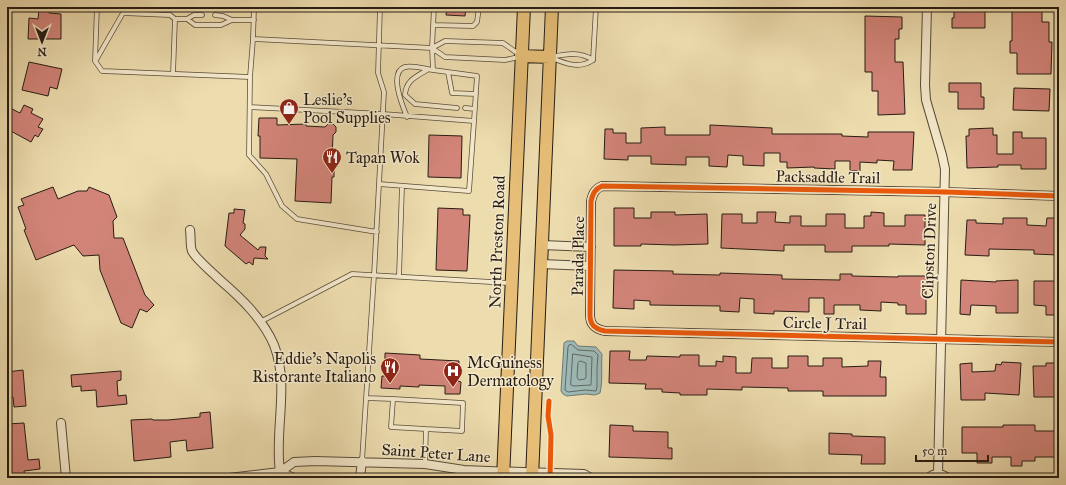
<svg xmlns="http://www.w3.org/2000/svg" width="1066" height="485" font-family="'IM FELL Great Primer',serif">
<style>
.water{fill:#9eb9b6;stroke:#6e7a75}
.lines{fill:none;stroke-linecap:round;stroke-linejoin:round}
.shore{stroke:#626a64;stroke-width:1}
.building{fill:#d28479;stroke:#261c13}
.service-casing{stroke:#584c3a;stroke-width:5.5}
.minor-casing{stroke:#584c3a;stroke-width:10}
.primary-casing{stroke:#261c13;stroke-width:14}
.service{stroke:#f3e8ca;stroke-width:4}
.minor{stroke:#f3e8ca;stroke-width:8}
.primary{stroke:#e6be77;stroke-width:12}
.cycleway-casing{stroke:#f3e8ca;stroke-width:8}
.cycleway{stroke:#e8590c;stroke-width:5}
.labels{text-anchor:middle;dominant-baseline:central;stroke-width:3;stroke-linejoin:round;paint-order:stroke}
.poi-label{font-size:16px;fill:#261c13;stroke:#f3e8ca;text-anchor:start}
.street-label{font-size:16px;fill:#261c13;stroke:#f3e8ca}
</style>
<rect width="100%" height="100%" fill="#eddcae"/>
<filter id="stains"><feTurbulence type="fractalNoise" baseFrequency=".005" numOctaves="4"/><feColorMatrix values="0 0 0 0 .2 0 0 0 0 .09 0 0 0 0 .02 0 0 0 .5 -.17"/></filter>
<radialGradient id="worn" r=".72"><stop offset=".6" stop-color="#630" stop-opacity="0"/><stop offset="1" stop-color="#630" stop-opacity=".3"/></radialGradient>
<path class="water" d="M567 341H574L578 346 596 347 602 354C601 367 603 380 600 393L595 395 586 394 567 396 563 394 561 391 564 343Z"/>
<g class="lines">
<path class="shore" d="M572 345 578 350 594 351 598 355 597 368V387L596 391 585 390 568 392 565 390 568 347 569 345Z
M573 354 592 357 591 385 573 386 571 385Z
M580 361 586 363V377L585 379 579 380 577 377 578 363Z"/>
</g>
<path class="building" d="M447 7H466L465 16 446 15Z
M954 7H985V28H952V18H954Z
M39 9H49V13L61 14V39H28L29 18 38 19Z
M1042 9V22H1049V42H1052L1051 74H1017V53H1010V41H1012V10Z
M865 16 902 17V29H899V39H895V62H903L905 114 878 115V91H872V72H865Z
M29 62 62 69 57 89 50 87 48 96 22 90Z
M949 83H981V97H984V109H958V92H949Z
M1014 88 1050 89 1049 111 1013 110Z
M24 105 33 109 31 113 43 119 38 127 43 129 38 137 35 135 31 142 7 129V118L12 109 20 113Z
M259 118H277V125L306 124V126L325 127 328 124H333L336 127V132L333 135 332 157 333 167H334V177H332L331 203 295 201 297 159 260 158V136H258Z
M710 125 772 128V134H842V136L868 137V132H914L912 170H893L894 161 877 160V163L860 162V171H850V161H835V169L814 168V167L787 168V162H780V153H764V166L743 165V156L728 155 727 167 709 166V157H686V165L651 164V156H628V160L604 159 605 129H613V133H626V143H641V128L665 127V135H710Z
M993 128V135H997V154H1013V132H1022V138H1046V169H1021V165H998V167L967 168 966 136H969V129Z
M429 135 462 136 461 178 428 177Z
M53 187 58 199 78 191H87L89 187 109 195 117 217 113 221 114 238H123L145 295 154 305 147 312 140 309 132 328 121 323 100 270 99 255 83 256 74 245 36 260 24 230 26 229 18 207 24 205 21 199Z
M438 208 463 209V215H470L467 271 436 270Z
M614 208H634V218H651V212H675V215L707 214 708 244 674 245 641 244V246H614Z
M234 209 245 210 243 223 245 224V229L240 235 258 250 260 247H266L265 256 268 259 254 258 253 265 249 262 246 264 225 246 229 213H234Z
M757 212H776L775 222 790 223V216H801V226H826V214H845V228H864V216H871V212L884 213V226H905V215H925V245L889 244V246H852V252H825V245H784V251L721 248 722 214H742V223H757Z
M1003 218H1027V225L1046 226 1047 218H1059L1058 255 1034 254V250L989 249V256L965 255 967 220H976V223L1003 224Z
M614 270 673 271V274L720 275V273L782 275V279L840 280V274H852V276L898 277V276H926V314H906V305H898V303L881 302V311L860 310V305H834V314H824V298H809V312L774 311V314L754 313V299L740 298 739 312 720 311V306L650 305V301L634 300V309L613 308Z
M961 280 996 282V281L1018 280V313H996V306L971 305 970 315 960 314Z
M1034 281H1059L1058 315H1046V306L1034 305Z
M610 351H630L629 360H646L647 356 680 357V355H699V366H716V361L723 362V356L736 357V373H751L752 358H772V368H788V356H808V366H823V358H842V367L868 366V361H881L880 377H886V396H823V391H788V388L742 387V390L707 389V395H680V393L662 392V389H645L646 384 609 383Z
M385 353 420 355V359L459 361 458 381 461 382 460 394H445V386L419 385V387L400 386V389L381 388 382 376H385Z
M1002 362 1021 363 1019 395 985 393V400H961L960 364 972 363V372L995 371 996 364 1001 365Z
M1046 363H1059V397H1034L1033 366H1046Z
M23 370 26 406 14 407 13 397 7 398V372Z
M121 371V380L117 381 118 396 126 395 127 404 97 407 96 390 81 391V386L72 387 71 375Z
M210 412 213 448 187 451 186 440 170 442 171 457 134 461 131 420 152 419 153 420H168L200 417V413Z
M24 423 28 460 39 459 40 469 24 471 25 478H7V424Z
M610 425 633 426V431L668 432V448H672V459L609 457Z
M1003 425H1035V431H1059V457H1035V461H1022V466H1011V457H992V463H977V453H962V427H1003Z
M829 433 852 434V436L885 437V464H861L862 455 829 454Z"/>
<g class="lines">
<defs>
<path id="service" d="M97 7 95 61 102 71 250 77 253 39 432 48 445 57 505 60 519 57
M434 7 432 48 433 70 477 76 474 121
M215 15 223 16 232 20
M187 19 194 15H202
M433 25 473 26 477 22 479 7
M253 39 254 7
M432 48 445 41 503 43 520 55
M551 57C566 54 580 51 593 60
M552 58C566 64 580 69 593 60
M96 60 123 13 170 15 175 19H187L195 25H221L232 20H254
M593 60 596 7
M427 70C416 77 406 80 405 95L415 104 457 108
M448 72 452 93 476 94
M173 74 175 19
M250 77 249 155 266 174 282 206 297 219 377 232
M250 107 383 114 474 121 469 191 379 184
M465 108 475 109
M407 117C403 107 388 72 405 67 413 65 425 69 433 70
M399 276 402 186
M260 322 352 274 509 283
M366 398 393 399 391 427 426 429 425 464
M393 399 463 403 462 431 426 429
M362 461 374 275 384 92 378 73 380 7"/>
<path id="minor" d="M927 7 925 85 926 100 942 155 945 169 938 474
M1059 196 945 192 602 186C595 189 593 193 591 201L590 315C590 325 595 329 605 331L1059 342
M190 230C191 236 190 246 192 251 196 259 213 273 220 280 241 298 263 319 274 345 290 386 274 430 280 472
M542 245 591 247
M541 264 590 266
M61 423 66 478
M280 472 294 478
M229 478 280 472 294 462 315 461 425 464 464 470 488 471 584 474 591 478
M360 478 362 461
M928 478C934 473 941 473 948 478"/>
<path id="primary" d="M521 56 550 57
M503 478 524 7
M532 478 552 7"/>
</defs>
<use href="#service" class="service-casing"/>
<use href="#minor" class="minor-casing"/>
<use href="#primary" class="primary-casing"/>
<use href="#service" class="service"/>
<use href="#minor" class="minor"/>
<use href="#primary" class="primary"/>
<defs>
<path id="cycleway" d="M1059 196 945 192 602 186C595 189 593 193 591 201L590 315C590 325 595 329 605 331L1059 342
M549 401 548 416 551 435 550 478"/>
</defs>
<use href="#cycleway" class="cycleway-casing"/>
<use href="#cycleway" class="cycleway"/>
</g>
<defs>
<symbol id="shop-pin" viewBox="-11 -11 22 30"><path d="M0 17L-7.5 6A9.5 9.5 0 1 1 7.5 6Z" fill="#8f2418" stroke="#f3e8ca"/><path d="M-5-2.5h2.3a2.7 3.5 0 0 1 5.4 0H5L5.5 6h-11ZM-1.5-2.5h3a1.5 2.3 0 0 0-3 0Z" fill="#fff"/></symbol>
<symbol id="restaurant-pin" viewBox="-11 -11 22 30"><path d="M0 17L-7.5 6A9.5 9.5 0 1 1 7.5 6Z" fill="#8f2418" stroke="#f3e8ca"/><path d="M-5-6h1v4h1v-4h1v4h1v-4h1v5L-1.5 .5V6h-2V.5L-5-1ZM5-6V6H3V1.5H1.5Q1.5-4 5-6Z" fill="#fff"/></symbol>
<symbol id="hospital-pin" viewBox="-11 -11 22 30"><path d="M0 17L-7.5 6A9.5 9.5 0 1 1 7.5 6Z" fill="#8f2418" stroke="#f3e8ca"/><path d="M-5-5h3v3.5h4V-5h3V5h-3V1.5h-4V5h-3Z" fill="#fff"/></symbol>
</defs>
<g fill-rule="evenodd">
<use href="#shop-pin" x="278" y="97" width="22" height="30"/>
<use href="#restaurant-pin" x="321" y="146" width="22" height="30"/>
<use href="#restaurant-pin" x="379" y="356" width="22" height="30"/>
<use href="#hospital-pin" x="442" y="360" width="22" height="30"/>
</g>
<g class="labels">
<g class="poi-label">
<text x="303" y="99">Leslie's<tspan x="303" dy="18">Pool Supplies</tspan></text>
<text x="346" y="157">Tapan Wok</text>
<text x="376" y="358" text-anchor="end">Eddie's Napolis<tspan x="376" dy="18">Ristorante Italiano</tspan></text>
<text x="467" y="362">McGuiness<tspan x="467" dy="18">Dermatology</tspan></text>
</g>
<g class="street-label">
<text transform="translate(828 177) rotate(1)">Packsaddle Trail</text>
<text transform="translate(497 242) rotate(-88)">North Preston Road</text>
<text transform="translate(929 251) rotate(-88)">Clipston Drive</text>
<text transform="translate(578 256) rotate(-89)">Parada Place</text>
<text transform="translate(825 323) rotate(1)">Circle J Trail</text>
<text transform="translate(436 453) rotate(4)">Saint Peter Lane</text>
</g>
</g>
<rect width="1066" height="485" fill="none" stroke="#eddcae" stroke-width="24"/>
<rect x="8" y="8" width="1050" height="469" fill="none" stroke="#261c13" stroke-width="2"/>
<rect x="12" y="12" width="1042" height="461" fill="none" stroke="#261c13"/>
<g transform="translate(42 42) rotate(180)" stroke="#f3e8ca" stroke-width="3" paint-order="stroke">
<path d="M0-3L7 15L0 10L-7 15Z" fill="#261c13"/>
<text y="-6" font-size="11" font-weight="bold" text-anchor="middle" fill="#261c13">N</text>
</g>
<path d="M916 455v6h72v-6" fill="none" stroke="#261c13" stroke-width="2"/>
<text x="922" y="455" font-size="12" fill="#261c13" stroke="#f3e8ca" stroke-width="3" paint-order="stroke">50 m</text>
<rect width="100%" height="100%" filter="url(#stains)"/>
<rect width="100%" height="100%" fill="url(#worn)"/>
</svg>
